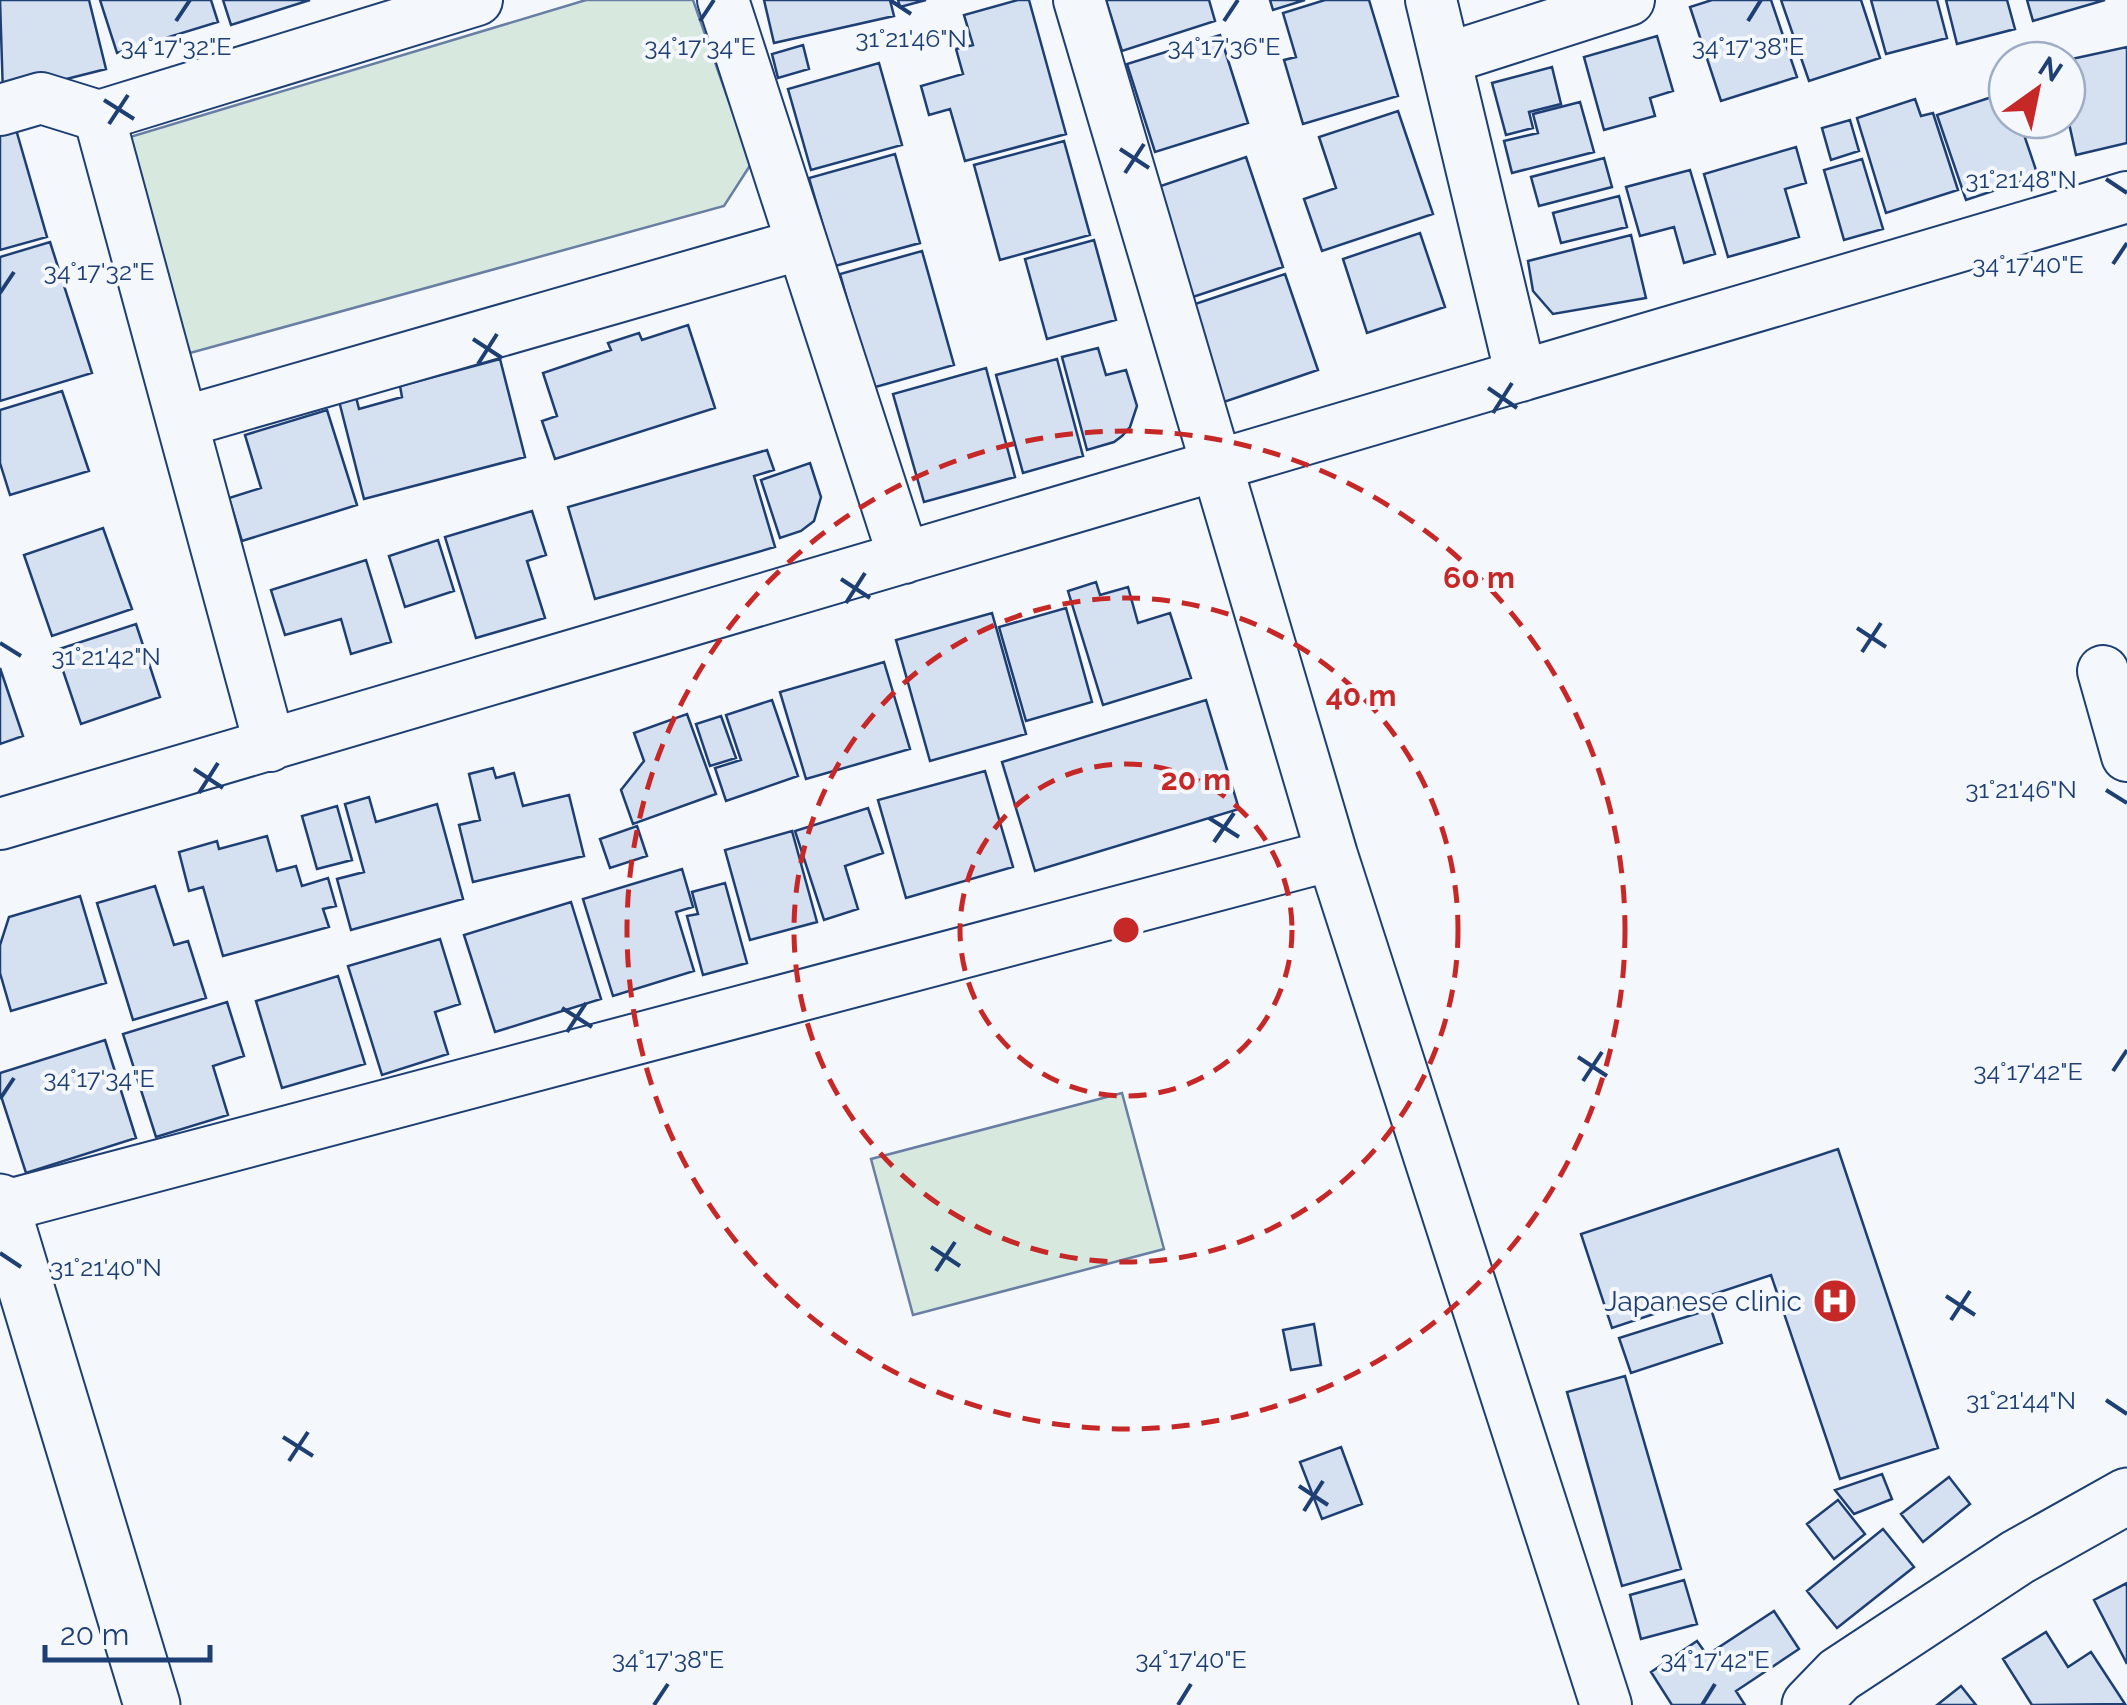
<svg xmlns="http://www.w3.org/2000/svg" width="2127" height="1705" font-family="Raleway,sans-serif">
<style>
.green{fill:#d7e8df;stroke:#687fa3;stroke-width:2.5}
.building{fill:#d5e0f0;stroke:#1d3f73;stroke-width:2.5}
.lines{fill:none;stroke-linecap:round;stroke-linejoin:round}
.minor-casing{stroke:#1d3f73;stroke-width:54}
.tertiary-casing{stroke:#1d3f73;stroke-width:59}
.minor{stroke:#f4f7fb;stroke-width:50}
.tertiary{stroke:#f4f7fb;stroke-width:55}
.ticks{fill:none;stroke:#1d3f73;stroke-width:4}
.ring{fill:none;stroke:#c62828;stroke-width:5;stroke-dasharray:18 12}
.labels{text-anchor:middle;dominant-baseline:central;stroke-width:8;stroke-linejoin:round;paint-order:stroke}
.poi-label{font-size:28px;fill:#1d3f73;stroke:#f4f7fb;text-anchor:end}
.ticks-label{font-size:25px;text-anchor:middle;fill:#1d3f73;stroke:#f4f7fb;stroke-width:8;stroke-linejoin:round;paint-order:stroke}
.centre{fill:#c62828;stroke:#f4f7fb;stroke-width:5}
.ring-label{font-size:30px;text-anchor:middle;font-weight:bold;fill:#c62828;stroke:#f4f7fb;stroke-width:8;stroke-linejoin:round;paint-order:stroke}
</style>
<rect width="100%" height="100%" fill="#f4f7fb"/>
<path class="green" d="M586 0H693L751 164 724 206 190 353 120 140Z
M1122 1093 1164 1249 913 1315 871 1159Z"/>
<path class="building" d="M0 0H89L106 69 3 95Z
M100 0H211L218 22 117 53Z
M223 0H310L231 25Z
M764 0H890L894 16 774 43Z
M898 0H926L900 7Z
M1018 0H1029L1066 134 965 161 950 109 929 115 921 86 963 74 956 49 973 45 964 15Z
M1106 0H1209L1215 21 1122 51Z
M1270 0H1305L1273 10Z
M1325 0H1369L1398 96 1303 124 1284 60 1296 57 1283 13Z
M1712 0H1771L1797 77 1721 101 1690 7Z
M1781 0H1861L1880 58 1809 81Z
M1871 0H1937L1947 38 1886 54Z
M1946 0H2007L2015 29 1957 44Z
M2027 0H2105L2033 21Z
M1220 35 1248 123 1155 152 1127 64Z
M1657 36 1673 91 1650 98 1655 116 1604 130 1584 57Z
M803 45 809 69 778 78 772 54Z
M2127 47V143L2076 155 2067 114V60Z
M879 63 902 145 811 170 788 89Z
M1552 67 1561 104 1529 112 1533 128 1506 135 1492 83Z
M2007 92V120H2019L2038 176 1966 200 1937 115Z
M1915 99 1921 116 1933 113 1958 190 1886 213 1857 118Z
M1580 102 1594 152 1512 173 1504 141 1538 133 1533 114Z
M1398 111 1433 214 1322 251 1304 199 1336 188 1319 137Z
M1850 120 1859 151 1831 160 1822 128Z
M15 126 47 237 0 250V130Z
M1064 141 1090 235 1000 260 974 165Z
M1796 147 1806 183 1785 189 1799 237 1728 257 1704 174Z
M895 154 920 243 835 266 809 178Z
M1246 157 1283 267 1184 300 1146 191Z
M1604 158 1612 187 1539 206 1531 177Z
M1862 159 1883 229 1844 240 1824 170Z
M1690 170 1715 254 1684 263 1674 227 1640 236 1626 187Z
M1619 196 1627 227 1561 243 1553 213Z
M1420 233 1445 307 1367 333 1343 259Z
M1631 235 1646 298 1553 314 1533 291 1528 261Z
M1094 240 1116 320 1047 339 1025 259Z
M50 242 92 373 0 401V257Z
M922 251 954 365 872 388 840 274Z
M1285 274 1318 370 1218 404 1186 307Z
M688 325 715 408 555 459 542 421 557 416 543 373 611 350 608 343 639 333 642 340Z
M1098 348 1106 375 1126 370 1137 406 1130 427 1122 436 1114 442 1087 450 1062 357Z
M500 359 525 457 364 499 339 401 356 397 359 409 402 397 400 386Z
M1057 359 1083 456 1023 473 996 375Z
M986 368 1015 477 924 502 893 394Z
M62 391 89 471 10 495 0 463V410Z
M327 410 357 505 242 541 229 498 261 488 245 435Z
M767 450 774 470 754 476 775 547 595 599 568 507Z
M810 463 821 497 814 521 801 531 780 538 761 480Z
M532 511 546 555 527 561 545 618 476 638 445 537Z
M103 528 132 609 52 636 24 555Z
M438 540 454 591 405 607 389 556Z
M366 560 391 642 351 654 341 619 285 635 271 590Z
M1096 582 1100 595 1128 587 1138 623 1170 613 1191 678 1103 705 1068 591Z
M1066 608 1092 702 1026 721 999 627Z
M992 613 1026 734 930 761 896 640Z
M136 624 160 697 81 724 56 650Z
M884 662 910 749 806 779 780 692Z
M0 668 23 736 0 744Z
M772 700 798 776 726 801 715 768 741 760 726 715Z
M1206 700 1239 809 1035 871 1002 762Z
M687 714 716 794 633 824 621 790 644 761 634 733Z
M721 716 736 758 710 766 696 724Z
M493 768 496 778 514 773 523 806 569 795 584 856 473 882 459 825 480 820 469 774Z
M985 771 1013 867 906 898 878 800Z
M369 797 376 822 437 804 463 899 351 930 337 879 364 872 345 804Z
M337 806 352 860 317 869 302 816Z
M868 808 883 853 845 866 858 909 824 920 795 831Z
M637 826 647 856 610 868 600 839Z
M792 831 817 922 750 940 725 850Z
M267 836 277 871 296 866 302 886 328 878 336 906 323 909 329 927 223 956 203 887 189 891 179 852 217 841 219 849Z
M682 869 693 907 676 912 694 971 613 996 583 899Z
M725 883 747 963 703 975 687 916 698 914 692 892Z
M155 886 174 945 188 941 206 998 133 1020 97 903Z
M80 896 106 983 11 1011 0 973V945L9 917Z
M571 902 601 999 495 1032 464 935Z
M440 939 460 1004 435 1012 448 1054 382 1075 348 966Z
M338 976 365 1064 282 1088 256 1001Z
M227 1002 244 1056 213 1066 228 1115 156 1137 123 1034Z
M105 1040 136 1138 26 1173 0 1093V1073Z
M1838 1149 1938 1448 1840 1479 1771 1275 1612 1328 1581 1234Z
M1711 1309 1722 1343 1631 1373 1619 1338Z
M1314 1324 1321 1365 1291 1370 1283 1330Z
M1625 1376 1681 1569 1622 1586 1567 1392Z
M1341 1447 1362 1504 1322 1519 1300 1462Z
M1882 1474 1892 1499 1854 1514 1835 1490Z
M1949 1477 1970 1504 1923 1542 1901 1514Z
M1838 1500 1865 1534 1834 1559 1807 1524Z
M1883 1529 1914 1567 1837 1628 1807 1591Z
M1684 1580 1697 1624 1641 1639 1630 1595Z
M2127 1583V1664L2094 1600Z
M1774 1611 1799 1649 1736 1691 1745 1705H1672L1651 1672 1697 1641 1707 1655Z
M2046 1632 2068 1667 2091 1652 2125 1704 2032 1705 2003 1659Z
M1961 1686 1976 1705H1937Z"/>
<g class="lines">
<defs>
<path id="minor" d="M723 0 904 558
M1431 0 1521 376
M1445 59 1629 0
M0 110 41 98 99 116
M183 422 802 244
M2103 671 2127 756
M270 746 99 116 477 0
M0 824 2127 197
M1332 855 1606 1705
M1 1207 1332 855 1079 0"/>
<path id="tertiary" d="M0 1202 152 1705
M1810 1705 1839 1675 2018 1557 2127 1496"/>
</defs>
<use href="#minor" class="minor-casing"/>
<use href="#tertiary" class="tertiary-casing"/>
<use href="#minor" class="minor"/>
<use href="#tertiary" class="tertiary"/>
</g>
<path class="ticks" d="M890 0 911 14M176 21 190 0M700 21 714 0M1224 21 1238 0M1748 21 1761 0M104 100 134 119M109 124 128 95M1120 149 1149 168M1125 173 1144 144M2106 179 2127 193M2113 264 2127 243M0 293 14 272M473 339 502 358M478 364 497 334M1488 388 1517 408M1493 413 1512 383M841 579 870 598M846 603 865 573M1857 628 1886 647M0 643 21 656M1862 652 1881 623M194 769 223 788M2106 790 2127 803M199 793 218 763M1209 818 1239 837M1214 842 1234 813M562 1008 592 1027M567 1032 586 1003M1578 1057 1607 1076M2113 1071 2127 1050M1583 1081 1602 1052M0 1099 14 1078M931 1247 960 1266M0 1253 21 1267M936 1271 955 1242M1946 1296 1975 1315M1951 1320 1970 1291M2106 1400 2127 1414M283 1437 313 1456M289 1461 308 1432M1299 1486 1328 1505M1304 1511 1323 1481M654 1705 668 1684M1178 1705 1191 1684M1702 1705 1715 1684"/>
<g class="ring">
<circle cx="1126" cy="930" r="166"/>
<circle cx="1126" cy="930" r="332"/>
<circle cx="1126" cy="930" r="499"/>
</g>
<defs>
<symbol id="hospital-disc" viewBox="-11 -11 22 22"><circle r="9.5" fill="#c62828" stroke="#f4f7fb"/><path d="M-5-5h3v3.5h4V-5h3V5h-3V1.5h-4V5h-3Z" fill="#fff"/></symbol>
</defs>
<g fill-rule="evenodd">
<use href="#hospital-disc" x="1810" y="1276" width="50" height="50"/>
</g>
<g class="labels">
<g class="poi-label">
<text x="1802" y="1301">Japanese clinic</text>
</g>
</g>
<g class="ticks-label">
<text x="911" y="47">31°21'46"N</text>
<text x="176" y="55">34°17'32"E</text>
<text x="700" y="55">34°17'34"E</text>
<text x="1224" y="55">34°17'36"E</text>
<text x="1748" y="55">34°17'38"E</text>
<text x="2021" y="188">31°21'48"N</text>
<text x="2028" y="273">34°17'40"E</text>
<text x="99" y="280">34°17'32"E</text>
<text x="106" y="665">31°21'42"N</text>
<text x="2021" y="798">31°21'46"N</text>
<text x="2028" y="1080">34°17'42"E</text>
<text x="99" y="1087">34°17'34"E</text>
<text x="106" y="1276">31°21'40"N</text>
<text x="2021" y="1409">31°21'44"N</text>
<text x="668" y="1668">34°17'38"E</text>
<text x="1191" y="1668">34°17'40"E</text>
<text x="1715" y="1668">34°17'42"E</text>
</g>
<circle cx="1126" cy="930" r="15" class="centre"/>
<g class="ring-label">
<text x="1479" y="588">60 m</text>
<text x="1361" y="706">40 m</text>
<text x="1196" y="790">20 m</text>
</g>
<g transform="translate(2037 90) rotate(33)"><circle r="48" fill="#f4f7fb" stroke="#9eadc5" stroke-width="2.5"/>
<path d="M0-8L18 38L0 25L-18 38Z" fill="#c62828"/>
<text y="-15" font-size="28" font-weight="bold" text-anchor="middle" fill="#1d3f73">N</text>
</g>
<path d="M45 1645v15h165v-15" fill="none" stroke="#1d3f73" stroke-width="5"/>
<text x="60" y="1645" font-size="30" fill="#1d3f73" stroke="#f4f7fb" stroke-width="8" paint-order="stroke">20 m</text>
</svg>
